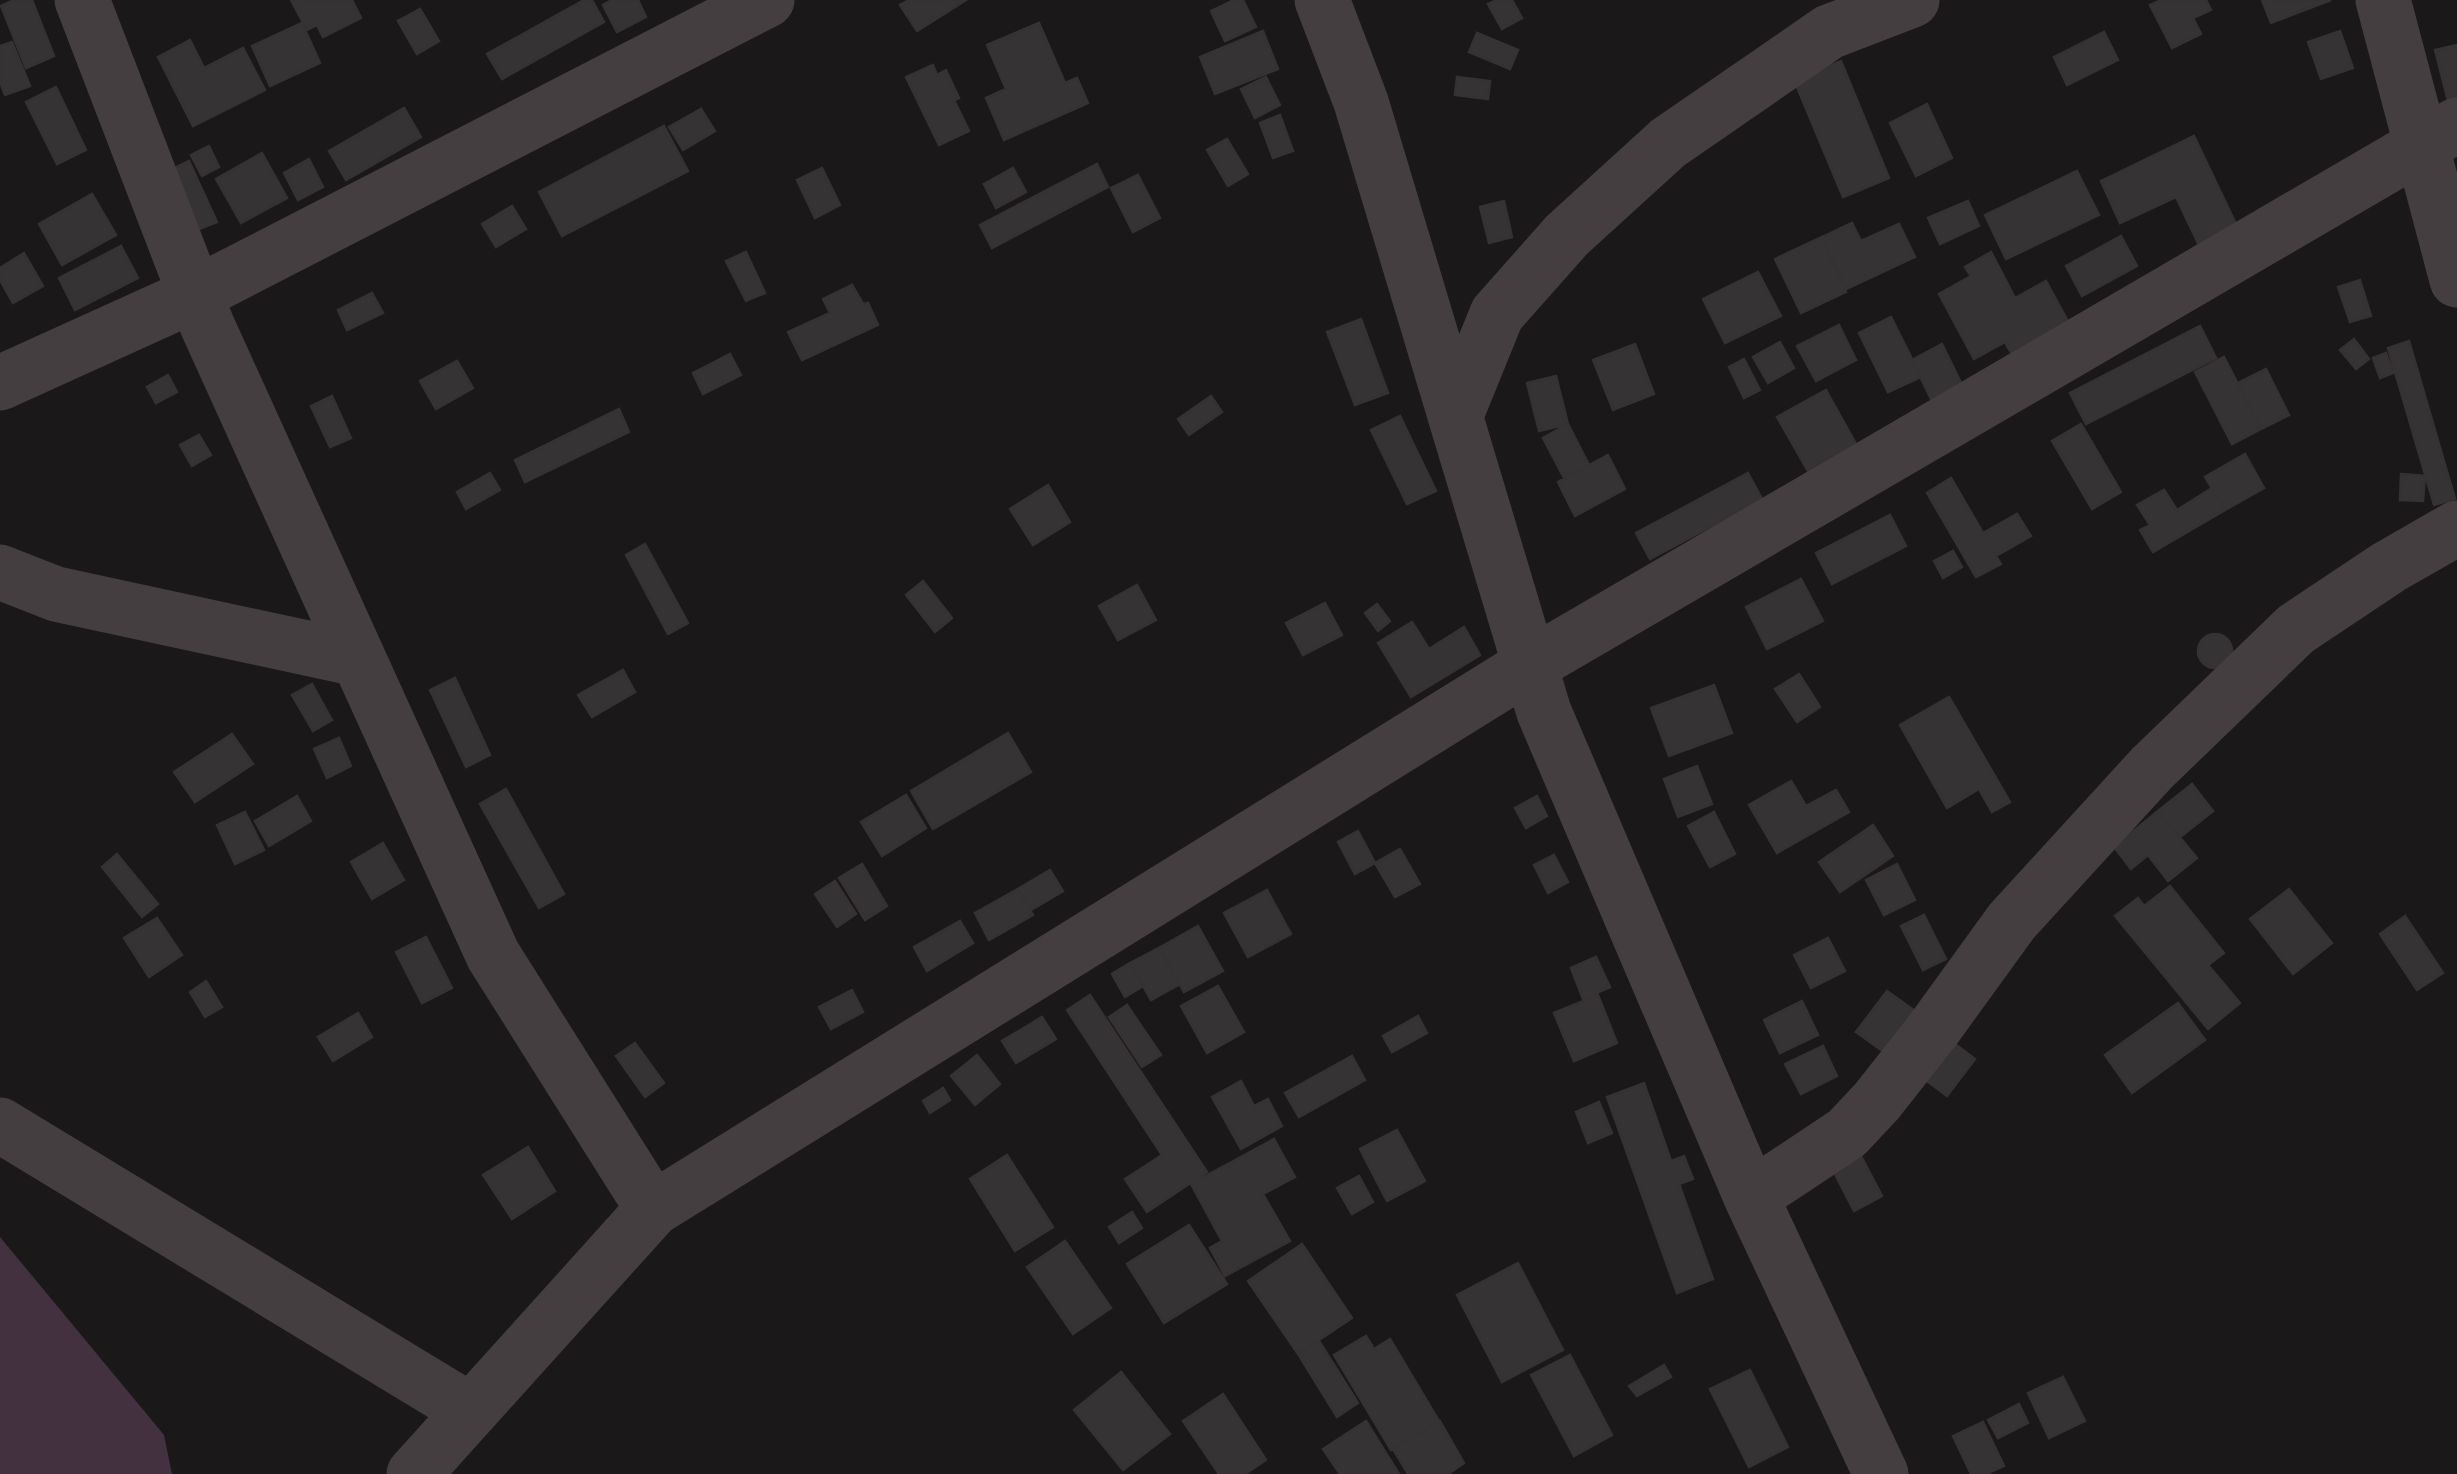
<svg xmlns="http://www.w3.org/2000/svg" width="2457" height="1474" font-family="Barlow,sans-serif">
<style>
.water{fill:#433140}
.building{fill:#363334;stroke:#363234;stroke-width:2.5}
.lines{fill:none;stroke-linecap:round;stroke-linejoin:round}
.street{stroke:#443e41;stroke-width:55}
</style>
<rect width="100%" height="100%" fill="#1a1819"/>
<path class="water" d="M0 1237 164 1435 172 1474H0Z"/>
<path class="building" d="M14 0H32L54 56 26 68 1 6Z
M291 0H352L361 18 323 37 317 25 307 30Z
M584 0H592L604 22 502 79 487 54Z
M612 0H638L646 17 617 32 603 5Z
M909 0H966L917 31 900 5Z
M1234 0H1243L1256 27 1225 41 1211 11Z
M1497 0H1512L1522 18 1502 29 1488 4Z
M2161 0H2206L2211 10 2193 18 2201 34 2172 48 2150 5Z
M2262 0H2331L2271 23Z
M420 9 439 41 417 54 398 21Z
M302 23 320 63 270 86 252 46Z
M1039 23 1065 83 1077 78 1088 103 1004 140 986 98 1006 89 987 45Z
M1263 31 1278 69 1215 94 1200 57Z
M2340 31 2353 68 2321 79 2308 42Z
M2104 32 2118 60 2067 85 2054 57Z
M1477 33 1518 50 1510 69 1469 52Z
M190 40 204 68 243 48 265 90 193 126 158 57Z
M12 42 30 86 5 95 0 82V46Z
M2457 45V99L2448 101 2435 50Z
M1841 61 1889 178 1843 197 1794 80Z
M933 65 937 75 946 70 959 98 954 100 969 131 939 145 906 77Z
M1266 77 1280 105 1255 118 1241 89Z
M1457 77 1490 81 1488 99 1455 95Z
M56 87 86 150 57 164 26 102Z
M1927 104 1952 158 1916 176 1890 123Z
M404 108 421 137 346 180 329 151Z
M701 109 715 131 683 150 669 127Z
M1280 115 1293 151 1273 158 1260 123Z
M664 126 688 171 562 236 539 192Z
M2194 136 2244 241 2206 260 2176 197 2120 223 2101 181Z
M1227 139 1248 174 1228 186 1207 150Z
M209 146 219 167 202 176 191 155Z
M262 153 287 198 241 223 216 179Z
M309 159 323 187 298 200 284 173Z
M189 161 217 222 192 232 164 173Z
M1097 164 1108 187 992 248 980 225Z
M822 168 840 205 815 218 797 180Z
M1013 168 1026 192 996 208 984 184Z
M2077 171 2099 215 2006 259 1985 215Z
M1138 175 1160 218 1133 232 1111 188Z
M92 194 116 235 62 265 39 224Z
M1504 201 1512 237 1489 243 1480 207Z
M1968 201 1979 226 1940 244 1928 218Z
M512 206 526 229 496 247 482 224Z
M1852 223 1861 241 1899 224 1915 257 1846 289 1822 237Z
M2121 236 2137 266 2082 296 2066 266Z
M1822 237 1846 292 1801 313 1775 259Z
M121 246 138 278 75 310 59 278Z
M746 252 765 293 746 301 726 261Z
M1991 252 2015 298 2046 281 2071 327 2014 358 2005 342 1974 359 1939 294 1971 276 1965 267Z
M24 253 43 286 13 303 0 280V268Z
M1758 272 1781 316 1725 343 1703 299Z
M2360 280 2371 316 2350 322 2338 287Z
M852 285 863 304 868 303 878 325 802 360 788 332 830 313 823 299Z
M372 293 383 313 347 330 338 310Z
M1891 317 1921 377 1888 392 1859 333Z
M1361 319 1388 393 1355 405 1327 332Z
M1839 325 1856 360 1816 381 1797 346Z
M2200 326 2216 358 2086 424 2070 393Z
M2354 339 2369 359 2356 369 2340 350Z
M2409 341 2455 499 2434 505 2388 348Z
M1780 342 1794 368 1768 383 1753 357Z
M1635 344 1654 394 1613 410 1593 360Z
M1942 344 1962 385 1932 401 1912 360Z
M2386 353 2393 373 2380 378 2373 358Z
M730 354 741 375 703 394 693 373Z
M2224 357 2261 429 2232 444 2195 372Z
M1744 359 1760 390 1744 398 1729 367Z
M457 361 473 388 436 409 420 381Z
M2266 369 2289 415 2261 429 2238 383Z
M168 375 177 392 156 403 147 387Z
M1556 376 1568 424 1539 431 1527 383Z
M1826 390 1856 444 1808 471 1777 417Z
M332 396 351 438 330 447 311 406Z
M1211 396 1222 412 1189 435 1178 419Z
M619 409 629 432 525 482 515 460Z
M1400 416 1436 491 1407 504 1371 430Z
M1568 424 1589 465 1564 478 1543 438Z
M2081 424 2121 492 2092 509 2052 441Z
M199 435 211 455 192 466 180 445Z
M2245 454 2264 488 2225 510 2205 477Z
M1608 455 1625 489 1575 516 1558 482Z
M490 473 500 490 466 509 457 492Z
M1748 473 1762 499 1650 559 1636 533Z
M2401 474 2425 476 2423 501 2400 500Z
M1951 478 1983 533 2017 514 2031 536 1996 556 2001 564 1976 577 1927 493Z
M1048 485 1070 522 1033 545 1010 509Z
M2212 488 2225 510 2153 552 2140 530 2150 525 2137 505 2164 490 2177 510Z
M1890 515 1906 546 1832 584 1816 553Z
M645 544 688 623 668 634 626 555Z
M1953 551 1962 567 1943 578 1934 561Z
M1801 579 1823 621 1767 649 1746 607Z
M923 581 952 618 935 632 906 595Z
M1137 585 1156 620 1118 640 1099 606Z
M1325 603 1342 635 1303 655 1286 623Z
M1377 604 1390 621 1378 631 1365 613Z
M1412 622 1429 649 1464 627 1480 655 1411 697 1378 643Z
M2198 651a17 17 0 1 1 34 0a17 17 0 1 1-34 0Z
M623 670 635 692 592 717 578 695Z
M1799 674 1820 707 1797 722 1775 689Z
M455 678 490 755 466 767 430 690Z
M312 684 332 720 313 731 292 695Z
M1714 685 1732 733 1669 756 1651 708Z
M1949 697 2010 802 1992 812 1979 789 1947 808 1900 725Z
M1008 733 1031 772 933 829 911 791Z
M232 734 253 764 195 802 174 772Z
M339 738 351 766 327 778 314 749Z
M1697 766 1712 804 1678 817 1664 779Z
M1791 781 1806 806 1836 790 1849 812 1777 853 1749 805Z
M2192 784 2213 811 2179 838 2158 811Z
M506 789 564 894 539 908 480 804Z
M906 795 926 828 882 856 861 822Z
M297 796 311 821 269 846 255 821Z
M1537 796 1547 816 1526 828 1515 808Z
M2158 811 2197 858 2168 881 2148 855 2131 869 2114 847Z
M245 812 264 850 235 864 217 825Z
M1714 812 1735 854 1710 867 1688 826Z
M1873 825 1893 856 1840 892 1819 862Z
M1358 831 1375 863 1355 874 1338 842Z
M383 843 404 880 372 899 351 862Z
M1400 849 1420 884 1395 897 1375 863Z
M117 854 158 904 142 917 102 867Z
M1554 855 1568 882 1548 893 1534 865Z
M862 864 887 906 865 920 839 878Z
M1897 864 1915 900 1884 915 1866 880Z
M1050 870 1063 891 1031 910 1018 889Z
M835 881 856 914 837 927 815 894Z
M2170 886 2224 953 2208 965 2240 1003 2208 1029 2115 916 2138 898 2144 906Z
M1018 889 1033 915 989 940 975 913Z
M2289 889 2332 943 2293 974 2250 919Z
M1267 890 1291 934 1248 957 1224 913Z
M1924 915 1946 959 1923 970 1901 926Z
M2405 916 2443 973 2417 990 2380 934Z
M157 918 182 955 149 977 124 938Z
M960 921 973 943 927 971 914 947Z
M1198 926 1223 971 1184 992 1159 948Z
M426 937 452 988 422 1003 396 952Z
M1828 938 1845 971 1811 988 1794 955Z
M1159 948 1180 984 1151 1000 1130 963Z
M1596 957 1610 987 1583 999 1571 968Z
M1130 963 1143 986 1125 997 1112 974Z
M206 981 222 1007 205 1017 190 992Z
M1218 986 1244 1032 1207 1053 1181 1006Z
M852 990 863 1012 831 1029 819 1007Z
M1887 991 1922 1016 1891 1057 1856 1032Z
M1090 995 1207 1172 1147 1212 1125 1179 1162 1155 1067 1010Z
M1598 995 1617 1043 1574 1061 1554 1013Z
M1802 1001 1818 1035 1780 1053 1764 1020Z
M2178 1003 2205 1040 2132 1093 2105 1055Z
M1127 1005 1161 1055 1142 1067 1109 1017Z
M358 1013 372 1037 333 1061 318 1037Z
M1418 1016 1427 1033 1392 1052 1383 1036Z
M1042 1017 1056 1039 1016 1063 1002 1041Z
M635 1043 664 1083 645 1097 616 1056Z
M1955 1044 1975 1059 1947 1096 1927 1081Z
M1823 1046 1837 1076 1801 1094 1785 1064Z
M977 1055 1000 1084 975 1105 951 1076Z
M1352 1056 1365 1080 1299 1117 1285 1093Z
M1241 1081 1254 1106 1268 1099 1282 1126 1241 1149 1212 1097Z
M1644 1083 1671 1161 1684 1156 1693 1179 1679 1184 1713 1279 1677 1293 1607 1097Z
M943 1088 950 1100 930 1113 923 1101Z
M1599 1102 1612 1133 1588 1143 1576 1112Z
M1397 1130 1425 1181 1387 1201 1360 1149Z
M1274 1139 1295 1177 1263 1194 1290 1241 1225 1276 1210 1248 1222 1241 1191 1184Z
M528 1147 555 1191 512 1219 483 1175Z
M1007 1155 1053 1227 1015 1251 970 1179Z
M1861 1156 1882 1196 1854 1211 1833 1170Z
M1359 1176 1373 1202 1352 1214 1337 1188Z
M1132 1212 1142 1228 1119 1243 1109 1227Z
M1189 1225 1227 1284 1164 1323 1127 1264Z
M1065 1241 1111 1308 1073 1334 1027 1267Z
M1302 1244 1352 1318 1298 1354 1248 1281Z
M1518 1263 1563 1350 1502 1382 1457 1295Z
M1366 1336 1374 1349 1390 1339 1439 1421 1391 1450 1334 1355Z
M1319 1341 1358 1403 1337 1417 1298 1354Z
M1570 1355 1612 1435 1574 1456 1531 1375Z
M1664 1365 1671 1377 1637 1396 1629 1386Z
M1750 1370 1788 1447 1749 1467 1710 1389Z
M1121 1372 1170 1434 1123 1470 1074 1410Z
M2063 1377 2085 1421 2049 1438 2028 1393Z
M1223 1394 1266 1460 1245 1474H1219L1183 1421Z
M2019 1404 2028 1423 1998 1438 1988 1420Z
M1366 1421 1399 1474H1340L1323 1449Z
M1440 1421 1464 1463 1448 1474H1408L1393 1449Z
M1983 1422 2004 1466 1986 1474H1971L1953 1436Z"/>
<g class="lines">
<path class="street" d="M82 0 207 325 493 955 653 1209
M1322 0 1361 102 1544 712 1751 1197 1881 1474
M2383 0 2457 280
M0 383 194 295 767 0
M1456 415 1497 314 1567 235 1668 143 1829 32 1912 0
M0 572 56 594 358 659
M0 1125 471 1411
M1751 1197 1847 1133 1877 1101 1933 1030 2012 921 2152 768 2296 629 2389 567 2457 528
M414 1474 653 1209 1530 665 2457 125"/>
</g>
</svg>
